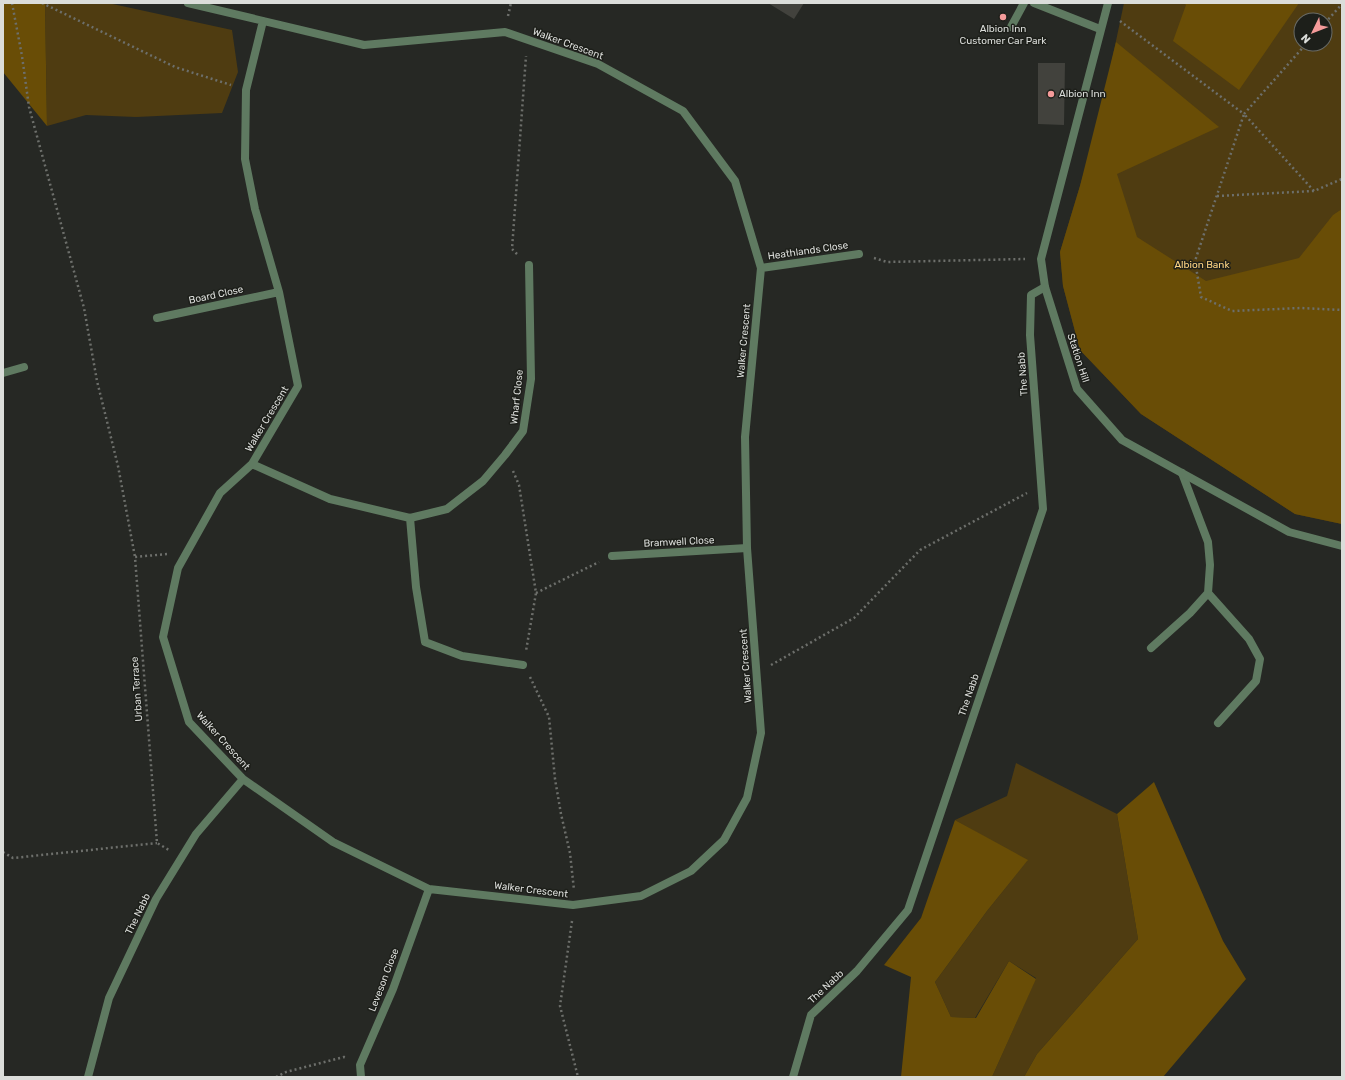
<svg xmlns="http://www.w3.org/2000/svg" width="1345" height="1080" font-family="Rubik,sans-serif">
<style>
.green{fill:#4f3c11;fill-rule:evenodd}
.forest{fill:#694d06}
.building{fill:#42423d}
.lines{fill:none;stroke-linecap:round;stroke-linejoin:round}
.path{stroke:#6d6f6b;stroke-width:2.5;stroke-dasharray:2 3;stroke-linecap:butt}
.service{stroke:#5f7a61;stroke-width:8}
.minor{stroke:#5f7a61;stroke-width:8}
.tertiary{stroke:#5f7a61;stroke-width:8}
.poi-dot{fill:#f59b9a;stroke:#1d1f1a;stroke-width:1.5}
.labels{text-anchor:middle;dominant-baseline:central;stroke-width:3;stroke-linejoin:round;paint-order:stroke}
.poi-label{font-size:10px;fill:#dbddda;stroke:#1d1f1a}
.street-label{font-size:10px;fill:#dbddda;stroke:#1d1f1a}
.park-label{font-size:10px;fill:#fed583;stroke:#1d1f1a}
</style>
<rect width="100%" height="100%" fill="#262824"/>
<path class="green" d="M45 3H108L232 30 238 72 222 113 136 117 86 115 47 126Z
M1124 3H1342V524L1295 514 1141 414 1080 350 1063 286 1060 252 1098 126ZM1301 20H1325V44H1301Z
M1016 763 1117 814 1138 939 1037 1054 1024 1077H992L1036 978 1009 961 975 1018 951 1017 935 982 987 911 1027 861 955 820 1007 796Z"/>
<path class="forest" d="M3 3H45L47 126 3 72Z
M1184 3H1299L1239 90 1173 41 1186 5Z
M1116 42 1219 127 1117 174 1137 237 1206 281 1299 258 1333 215 1342 209V524L1295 514 1141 414 1080 350 1063 286 1060 252 1080 186Z
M1154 782 1223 941 1246 979 1163 1077H1024L1037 1054 1138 939 1117 814Z
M955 820 1028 860 987 911 935 982 951 1017 976 1018 1009 961 1036 979 992 1077H901L911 977 884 965 921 918Z"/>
<path class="building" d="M768 3H804L794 19Z
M1038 63H1065L1064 125 1038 124Z"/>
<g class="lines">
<path class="path" d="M12 3 22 56 29 107 84 308 97 381 118 466 135 557
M42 3 175 67 231 85
M508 16 511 3
M1120 21 1244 114 1306 44
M1325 23 1342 4
M1314 191 1244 114 1195 261 1201 297 1232 311 1301 308 1342 310
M1217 196 1314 191 1342 179
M517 254 512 249 526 56
M874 258 887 262 1025 259
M513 471 519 485 536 593 526 651
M167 554 135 557 157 843 169 850
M536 593 599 562
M771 665 854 618 920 550 1027 493
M530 677 549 717 555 779 561 814 570 853 574 890
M3 852 13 858 157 843
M572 921 560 1006 578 1077
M276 1077 286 1072 344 1057 347 1058"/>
<path class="service" d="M1011 27 1024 3
M1208 593 1249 639 1260 659 1256 681 1218 723
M1151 648 1190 613 1208 593 1210 565 1208 542 1182 473"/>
<path class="minor" d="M188 3 364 45 505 32 598 64 683 111 735 181 761 268 745 437 747 548 761 733 747 798 724 840 691 871 641 896 573 905 429 889 333 842 243 779 189 722 163 637 178 568 220 493 252 464 298 386 279 292 255 209 245 159 246 90 263 21
M1034 3 1100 29
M761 268 859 254
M157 318 279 292
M3 373 24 367
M252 464 330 499 410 518 447 509 483 481 505 455 523 431 531 379 529 265
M410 518 416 587 425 642 462 656 523 665
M612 556 747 548
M88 1077 109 998 156 899 196 834 243 779
M361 1077 360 1065 393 989 429 889
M793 1077 811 1015 857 971 908 910 1043 509 1030 335 1031 295 1045 287"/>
<path class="tertiary" d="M1108 3 1041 259 1045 287 1077 389 1122 440 1289 532 1342 546"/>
</g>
<g class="poi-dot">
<circle cx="1003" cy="17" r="4"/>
<circle cx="1051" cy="94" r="4"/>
</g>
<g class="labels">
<g class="poi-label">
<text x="1003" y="29">Albion Inn<tspan x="1003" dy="12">Customer Car Park</tspan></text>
<text x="1059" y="94" text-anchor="start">Albion Inn</text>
</g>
<g class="street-label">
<text transform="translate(568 44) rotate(20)">Walker Crescent</text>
<text transform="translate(808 251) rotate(-8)">Heathlands Close</text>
<text transform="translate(216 295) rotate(-12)">Board Close</text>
<text transform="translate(744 341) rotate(-85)">Walker Crescent</text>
<text transform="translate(1078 358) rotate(72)">Station Hill</text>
<text transform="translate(1023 374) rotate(-94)">The Nabb</text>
<text transform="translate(517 397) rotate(-84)">Wharf Close</text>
<text transform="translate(267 419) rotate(-59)">Walker Crescent</text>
<text transform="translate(679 542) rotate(-3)">Bramwell Close</text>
<text transform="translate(746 666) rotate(-94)">Walker Crescent</text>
<text transform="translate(137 689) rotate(-94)">Urban Terrace</text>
<text transform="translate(969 695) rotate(-71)">The Nabb</text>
<text transform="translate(223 741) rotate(48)">Walker Crescent</text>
<text transform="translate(531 890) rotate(7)">Walker Crescent</text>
<text transform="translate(138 914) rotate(-64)">The Nabb</text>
<text transform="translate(384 980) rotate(-69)">Leveson Close</text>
<text transform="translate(826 987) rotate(-43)">The Nabb</text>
</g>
<g class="park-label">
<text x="1202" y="265">Albion Bank</text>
</g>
</g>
<rect width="1345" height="1080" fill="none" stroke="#dbddda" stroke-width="8"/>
<g transform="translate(1313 32) rotate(227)"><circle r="19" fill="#1d1f1a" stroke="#696b67"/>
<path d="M0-3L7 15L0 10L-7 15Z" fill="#f59b9a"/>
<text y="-6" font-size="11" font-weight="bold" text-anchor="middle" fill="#dbddda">N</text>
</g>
</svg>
